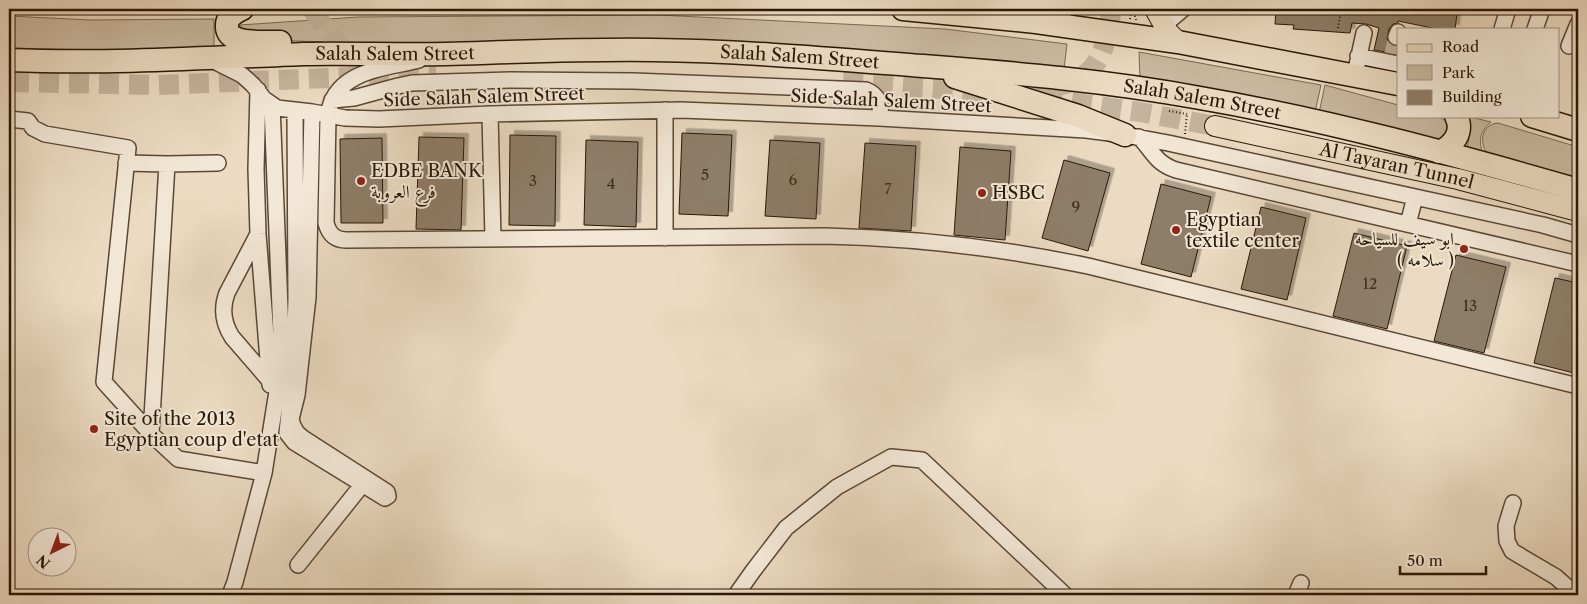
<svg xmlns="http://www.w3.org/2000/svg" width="1587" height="604" font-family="'Libre Caslon Text',Amiri,serif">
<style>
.green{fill:#cbbaa2;stroke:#7a6854}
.building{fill:#8e7d68;stroke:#291707;filter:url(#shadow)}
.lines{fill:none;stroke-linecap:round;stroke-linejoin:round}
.minor-tunnel{stroke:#c5b49d;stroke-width:15;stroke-dasharray:15 8;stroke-linecap:butt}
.major-tunnel{stroke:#c5b49d;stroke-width:20;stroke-dasharray:20 10;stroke-linecap:butt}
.minor-casing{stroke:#5a4836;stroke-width:18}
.major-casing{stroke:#291707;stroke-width:22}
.highway-casing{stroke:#291707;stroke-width:25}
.path{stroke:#291707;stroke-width:2;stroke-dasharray:1 2.5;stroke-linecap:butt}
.minor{stroke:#f3e8d7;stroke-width:15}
.major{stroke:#ecdbc2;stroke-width:20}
.highway{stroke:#ecdbc2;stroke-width:22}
.poi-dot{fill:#8f2418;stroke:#f3e8d7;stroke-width:2}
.labels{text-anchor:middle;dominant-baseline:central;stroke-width:4;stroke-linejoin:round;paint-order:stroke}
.number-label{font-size:15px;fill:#42301f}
.street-label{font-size:18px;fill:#291707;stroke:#f3e8d7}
.poi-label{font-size:18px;fill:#291707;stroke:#f3e8d7;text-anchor:start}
</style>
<defs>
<filter id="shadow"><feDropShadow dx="4.5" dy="-4.5" stdDeviation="0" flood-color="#0004"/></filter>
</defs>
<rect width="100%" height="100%" fill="#ecdbc2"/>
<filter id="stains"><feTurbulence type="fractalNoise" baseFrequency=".004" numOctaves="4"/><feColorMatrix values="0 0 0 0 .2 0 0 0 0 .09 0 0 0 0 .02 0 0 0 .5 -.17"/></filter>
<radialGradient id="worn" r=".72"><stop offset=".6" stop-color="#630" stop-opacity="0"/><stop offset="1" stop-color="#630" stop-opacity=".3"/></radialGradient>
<path class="green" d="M658 15 945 29 1067 44 1064 69 242 39 240 25 358 17Z
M9 16 91 20 214 19V47L100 50 9 48Z
M1139 52 1321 85 1315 112 1140 79Z
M1325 85 1398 105V116C1409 116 1436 113 1445 120 1448 122 1448 127 1447 131L1441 139 1437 140 1319 113Z
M1466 116 1491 122C1480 131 1478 141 1483 153L1467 150 1470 132Z
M1498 123 1578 147V180L1489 155C1478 145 1481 124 1498 123Z"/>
<path class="building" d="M1276 9H1430L1457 14 1455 29H1437L1398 21V23L1393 24 1389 29 1387 39 1392 45 1398 46V54L1374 50 1379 28 1366 24 1352 23 1350 33 1293 29 1294 25 1275 24Z
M682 133 732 135 728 216 679 214Z
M510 135 556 136 555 226 509 225Z
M419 137 464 138 461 230 416 229Z
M382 138 383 223H341L340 139Z
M586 140 638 142 636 227 584 225Z
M770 140 820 143 816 219 765 216Z
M865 143 916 146 911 231 859 228Z
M960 147 1011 151 1005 240 954 235Z
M1064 160 1110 173 1088 251 1042 238Z
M1161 184 1211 197 1191 277 1141 264Z
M1261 207 1306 218 1287 300 1241 289Z
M1354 233 1407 246 1387 329 1333 316Z
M1456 255 1506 267 1484 353 1434 341Z
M1555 278 1578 283V374L1534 363Z"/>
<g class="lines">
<path class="minor-tunnel" d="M1391 57 1396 37"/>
<path class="major-tunnel" d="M312 9 330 36 356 60
M9 82 158 85 378 76H436
M843 82 984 92
M997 88C1034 87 1083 95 1101 54 1107 40 1109 24 1112 9
M1042 98 1140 112 1215 126"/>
<defs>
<path id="minor" d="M1164 25 1183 9
M1502 29 1508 9
M1535 29 1542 9
M1396 37 1398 32
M1569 46 1578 24
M1358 56 1398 64
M212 60 242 75 253 85 264 99 277 108 312 112 345 118 379 119 490 114 681 110 879 118 1086 130 1125 135 1168 143 1543 225 1578 235
M419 60C383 69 334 70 328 116L326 223C329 234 335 240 346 240L826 236C915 238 1002 248 1088 266L1578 386
M1355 74 1364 33
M258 90 256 169 258 234 270 385
M332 100 354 98 398 86 412 83 510 80 633 81 866 90C878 95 883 105 879 118
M295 110 296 299 294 362 287 433 294 442 385 498 388 496 387 492 303 438 297 433 293 426 291 419 297 395 308 297 312 112
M665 110V238
M490 114 493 239
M9 119 28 121 33 128 45 134 128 148 104 382 151 434 178 459 264 473
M1139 137C1153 151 1155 163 1176 170L1578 264
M126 163 167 164 151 434
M167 164 218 163
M1408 224 1415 197
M258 234 227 293C221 309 223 323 232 337L270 381
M1513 503 1506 526 1507 541 1512 551 1556 577 1576 595
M298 565 362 485
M230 595 235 582 264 473 279 379 281 334 272 105
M736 595 753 571 786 528 837 487 891 457 922 460 1065 595
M1296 595 1301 583"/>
<g id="major">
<path d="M1155 9 1168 32 1178 42"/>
<path d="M1036 22 1053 15 1063 9"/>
<path id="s1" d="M1215 126 1458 179 1578 211"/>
</g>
<g id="highway">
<path d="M242 9C235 12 227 17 227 25 225 47 267 41 280 42"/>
<path d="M903 9 1036 22 1178 42 1398 84"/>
<path id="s2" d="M9 60C107 64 205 58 303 54 351 53 398 55 446 54 515 52 584 49 653 50 743 51 833 59 923 66 1016 73 1108 81 1200 98 1328 120 1453 154 1578 190"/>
<path d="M955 77 1078 116 1125 135"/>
<path d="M1532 116 1578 130"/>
<path d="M1439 152C1454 146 1464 131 1456 116"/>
</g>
</defs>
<use href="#minor" class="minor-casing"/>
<use href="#major" class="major-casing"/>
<use href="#highway" class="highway-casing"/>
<path class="path" d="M1133 9 1136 20
M1130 19 1132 9
M1338 28 1341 9
M1169 111 1187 114
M1185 134 1187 113"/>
<use href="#minor" class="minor"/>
<use href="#major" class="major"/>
<use href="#highway" class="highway"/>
</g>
<g class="poi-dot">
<circle cx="361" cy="181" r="5"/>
<circle cx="982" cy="193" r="5"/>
<circle cx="1176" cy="230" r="5"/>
<circle cx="1464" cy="249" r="5"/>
<circle cx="94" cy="429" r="5"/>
</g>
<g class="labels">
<g class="number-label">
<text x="705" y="174">5</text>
<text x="793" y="179">6</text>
<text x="533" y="180">3</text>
<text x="611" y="183">4</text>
<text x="888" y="188">7</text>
<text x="1076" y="206">9</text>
<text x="1370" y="283">12</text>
<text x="1470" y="305">13</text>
</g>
<g class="street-label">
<text stroke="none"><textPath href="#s2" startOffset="386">Salah Salem Street</textPath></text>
<text stroke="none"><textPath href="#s2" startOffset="791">Salah Salem Street</textPath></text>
<text transform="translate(484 97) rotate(-2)">Side Salah Salem Street</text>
<text stroke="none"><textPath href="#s2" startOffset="1196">Salah Salem Street</textPath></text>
<text transform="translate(891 101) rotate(3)">Side Salah Salem Street</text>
<text stroke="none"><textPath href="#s1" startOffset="186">Al Tayaran Tunnel</textPath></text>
</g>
<g class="poi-label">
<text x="371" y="171">EDBE BANK<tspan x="371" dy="21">فرع العروبة</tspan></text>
<text x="992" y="193">HSBC</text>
<text x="1186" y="220">Egyptian<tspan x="1186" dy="21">textile center</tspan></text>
<text x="1454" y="239" text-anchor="end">ابو سيف للسياحه<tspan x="1454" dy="21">( سلامه )</tspan></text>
<text x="104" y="419">Site of the 2013<tspan x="104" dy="21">Egyptian coup d'etat</tspan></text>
</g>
</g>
<rect width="1587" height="604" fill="none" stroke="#ecdbc2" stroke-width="30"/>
<rect x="10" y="10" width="1567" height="584" fill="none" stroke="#291707" stroke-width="2.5"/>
<rect x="15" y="15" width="1557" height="574" fill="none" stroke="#291707"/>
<rect x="1397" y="28" width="162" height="90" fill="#f3e8d7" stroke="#a29484"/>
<rect x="1407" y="44" width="25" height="8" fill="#ecdbc2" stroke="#a29484"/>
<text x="1442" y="52" font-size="15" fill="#291707">Road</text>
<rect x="1407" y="65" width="25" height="15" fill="#cbbaa2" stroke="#a29484"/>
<text x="1442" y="78" font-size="15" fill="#291707">Park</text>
<rect x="1407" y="90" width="25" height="15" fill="#8e7d68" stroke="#a29484"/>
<text x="1442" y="102" font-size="15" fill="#291707">Building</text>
<g transform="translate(52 552) rotate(222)"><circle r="24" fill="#f3e8d7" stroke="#a29484"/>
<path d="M0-4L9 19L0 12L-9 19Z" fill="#8f2418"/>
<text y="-8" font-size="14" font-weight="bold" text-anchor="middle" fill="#291707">N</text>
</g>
<path d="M1400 566v8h86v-8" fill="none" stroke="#291707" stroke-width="2.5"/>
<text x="1407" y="566" font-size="15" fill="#291707" stroke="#f3e8d7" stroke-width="4" paint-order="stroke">50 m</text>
<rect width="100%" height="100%" filter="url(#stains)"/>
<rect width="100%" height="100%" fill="url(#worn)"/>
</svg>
